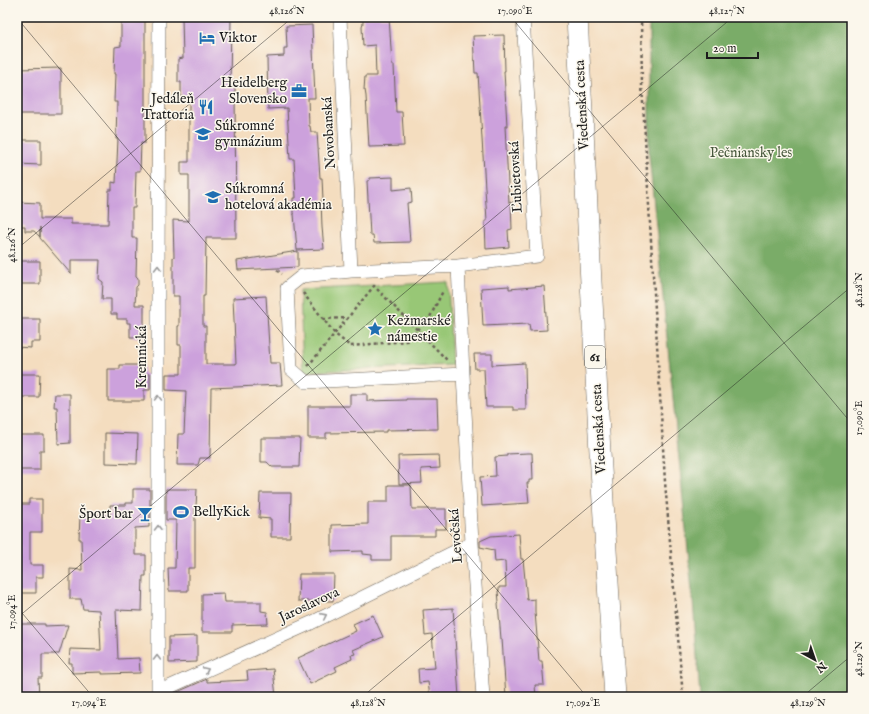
<svg xmlns="http://www.w3.org/2000/svg" width="869" height="714" font-family="'IM FELL English',serif">
<style>
.green{fill:#98c776;stroke:#5a7249}
.forest{fill:#7aac67;stroke:#4b6442}
.building{fill:#cca1dc}
.lines{fill:none;stroke-linecap:round;stroke-linejoin:round}
.street-casing{stroke:#686055;stroke-width:14}
.primary-casing{stroke:#686055;stroke-width:22}
.path{stroke:#686055;stroke-width:2.5;stroke-dasharray:3 3;stroke-linecap:butt}
.street{stroke:#fff;stroke-width:13}
.primary{stroke:#fff;stroke-width:21}
.oneway{stroke:#999}
.ticks{fill:none;stroke:#1c1c1c;stroke-width:1;stroke-opacity:0.45}
.labels{text-anchor:middle;dominant-baseline:central;stroke-width:3;stroke-linejoin:round;paint-order:stroke}
.shield{fill:#fbf7ec;stroke:#5f5e5a;stroke-width:1}
.shield-label{font-size:13px;font-weight:bold;fill:#1c1c1c}
.poi-label{font-size:14px;fill:#1c1c1c;stroke:#fbf7ec;text-anchor:start}
.street-label{font-size:14px;fill:#1c1c1c;stroke:#fbf7ec}
.park-label{font-size:14px;fill:#47583c;stroke:#fbf7ec}
.neatline{fill:none;stroke:#1c1c1c;stroke-width:1.5}
.ticks-label{font-size:10px;text-anchor:middle;fill:#1c1c1c}
</style>
<rect width="100%" height="100%" fill="#fbf7ec"/>
<filter id="ink" filterUnits="userSpaceOnUse"><feTurbulence type="fractalNoise" baseFrequency=".025" numOctaves="2"/><feDisplacementMap in="SourceGraphic" scale="8" xChannelSelector="R" yChannelSelector="G"/><feConvolveMatrix kernelMatrix="1 2 1 2 8 2 1 2 1" color-interpolation-filters="sRGB"/></filter>
<filter id="wash" filterUnits="userSpaceOnUse"><feTurbulence type="fractalNoise" baseFrequency=".012" numOctaves="4" result="noise"/><feDisplacementMap in="SourceGraphic" scale="16" xChannelSelector="R" yChannelSelector="G"/><feGaussianBlur stdDeviation="0.9" result="paint"/><feColorMatrix in="noise" values="0 0 0 0 0 0 0 0 0 0 0 0 0 0 0 0 0 1.4 0 .05"/><feComposite in="paint" operator="in"/></filter>
<g filter="url(#wash)">
<rect width="100%" height="100%" fill="#f4ddbf"/>
<path class="green" d="M448 282 452 365 303 372 300 290Z"/>
<path class="forest" d="M649 17H852V697H700L693 601 649 155Z"/>
<g id="blocks">
<path class="building" d="M124 17H145V143H141L140 171H136L135 208H132V238H137L136 276 138 278V285L136 287 135 305H144V337H130V323H127V319H117V314H111V299H102L103 282 99 279 100 260H71V274L40 238V227V237L34 231H25V226H17V202L40 203V219H71V224H108L109 190H112V182L116 183 118 139H116L117 102H114L115 74H114L115 47 121 46V22H124Z
M182 17H231L230 87H235L236 238H206L205 296H203V326H206V364H236L233 298 266 296 270 363H280L282 385 211 388 210 458H200L198 465H177L178 434H184L186 391 166 390V374H181V345H178V326H179V296H173V257H174L173 220 189 221V175H181V162H189V97H181V82H178V59L183 58Z
M363 17H389L392 65H394L396 112H402L404 146 369 147 366 96 365 90H364L365 76H376L375 45 363 46 362 26 363 23Z
M312 25 315 98H308L309 126H310L311 132H317L320 178H322L323 200H321L322 227 324 249 297 250 294 214H293V198H296L294 159H290L287 108 268 109 267 57 284 56V48H287L286 26Z
M504 35 505 71H504L507 126H505L509 203 511 202 512 229 508 230 509 247 486 249 485 221H487L478 73H475L473 36Z
M61 68V114H17V69Z
M17 140H41V165L17 164Z
M393 177V190L411 188 412 202 407 203 410 242 374 243 373 235H370L367 181 370 180V178Z
M298 251V267L238 270 237 261Z
M17 261H40V284H17Z
M509 286V289L544 286 547 330 530 331 529 324 483 326 481 288Z
M17 319H40V342H31V348L17 347Z
M474 354H492V365L525 363 526 410H513V407H486L484 369H475Z
M120 365H144V374H150V390H144V401H108V369H120Z
M17 374H40L39 397H17Z
M55 394H70V443L58 444 57 407H54Z
M350 394H367V401L406 400V399H437L438 429 386 430V432L326 433V438H308V406H350Z
M105 433 138 434 137 464 105 463Z
M17 435H44V450H40V470H17Z
M261 438H300L299 467H272L267 462H261Z
M528 453H532L533 480H529V483H527L529 503 482 506 480 477 496 476 495 457 507 456V454Z
M439 455 440 468 421 469 422 483 399 484 398 456Z
M388 485H411L412 509H446V529H435V536H391V560H372V555L363 554V551L332 552V525L368 524V502H388Z
M133 489H150V520H149V527L135 528V555H146V576H143L142 611 116 610 118 659 139 658 140 673 102 674V672L72 673V663H69L70 649 101 650 99 610 83 609 81 599H70V569L82 570 81 539H79L80 515 110 516V505H126V503H133Z
M166 489H197L196 506H195V568H188V591H169L168 568H175L176 520H166Z
M260 493H291L290 537H271V519L259 518Z
M29 499H42V532H30V565H43V577H36V593H17V504H29Z
M519 534 521 559H523L527 600 535 599V612L539 661H542L544 685H535L536 697H506L502 639H501L498 603 499 602 498 591H499V587H506L505 561 495 562 494 550 480 547V541L491 536Z
M299 574H334L333 601H298Z
M224 593 225 602H261V611L267 612 268 624 232 625V632H202V594Z
M453 608 459 697H430L428 682 419 683 418 669 435 668 432 634 425 635 423 610Z
M373 615 383 637 353 650 355 654 351 655 352 659 335 667 337 671 310 684 298 658 356 631 353 624Z
M17 624H45V626L68 625 59 654H42V678H38L39 697H17V675H22L21 645H17Z
M197 636V662L169 663V637Z
M273 669 276 697H166L207 679V682L248 680 247 671Z"/>
</g>
</g>
<g filter="url(#ink)">
<use href="#blocks" fill-opacity="0" stroke="#686055" stroke-width="1"/>
<g class="lines">
<defs>
<path id="street" d="M340 17 351 271
M458 266 463 374 306 382 291 369 287 288 302 276 351 271Z
M458 266 537 256 523 17
M463 374 472 543 483 697
M158 692 311 623 472 543
M158 697V274L159 17"/>
<path id="primary" d="M577 17 600 452 615 697"/>
</defs>
<use href="#street" class="street-casing"/>
<use href="#primary" class="primary-casing"/>
<path class="path" d="M641 17 642 85 665 482 683 697
M277 270 282 274
M303 293 335 334 350 346 407 341 430 317 443 291
M323 319 347 318
M308 366 374 286 447 360"/>
<use href="#street" class="street"/>
<use href="#primary" class="primary"/>
</g>
<defs><path id="oneway-chevron" d="M-2-3.5L2.5 0L-2 3.5" fill="none" stroke-width="1.6" stroke-linecap="round" stroke-linejoin="round"/></defs>
<g class="oneway">
<use href="#oneway-chevron" transform="translate(158 268) rotate(-90)"/>
<use href="#oneway-chevron" transform="translate(158 398) rotate(-90)"/>
<use href="#oneway-chevron" transform="translate(158 528) rotate(-90)"/>
<use href="#oneway-chevron" transform="translate(324 616) rotate(-26)"/>
<use href="#oneway-chevron" transform="translate(157 658) rotate(-90)"/>
<use href="#oneway-chevron" transform="translate(206 670) rotate(-25)"/>
</g>
</g>
<path class="ticks" d="M511 17 852 424M17 18 587 697M17 249 293 17M17 607 93 697M17 618 733 17M362 697 852 286M802 697 852 655"/>
<defs>
<symbol id="hotel-bare" viewBox="-9 -9 18 18"><path d="M-6-4.5h1.5V1H6V5H4.5V3h-9V5H-6ZM-4 0a1.8 1.8 0 1 1 3.6 0ZM.5 0V-2.5h3Q6-2.5 6 0Z" fill="#1f6fb2" stroke="#fbf7ec" stroke-width="2.5" paint-order="stroke"/></symbol>
<symbol id="office-bare" viewBox="-9 -9 18 18"><path d="M-6-3h4V-5.5h4V-3h4V5H-6ZM-1-4.5V-3h2v-1.5ZM-6 0V1H6V0Z" fill="#1f6fb2" stroke="#fbf7ec" stroke-width="2.5" paint-order="stroke"/></symbol>
<symbol id="restaurant-bare" viewBox="-9 -9 18 18"><path d="M-5-6h1v4h1v-4h1v4h1v-4h1v5L-1.5 .5V6h-2V.5L-5-1ZM5-6V6H3V1.5H1.5Q1.5-4 5-6Z" fill="#1f6fb2" stroke="#fbf7ec" stroke-width="2.5" paint-order="stroke"/></symbol>
<symbol id="school-bare" viewBox="-9 -9 18 18"><path d="M0-5L7-2L0 1L-7-2ZM-4 1L0 2.5L4 1V4Q0 6-4 4Z" fill="#1f6fb2" stroke="#fbf7ec" stroke-width="2.5" paint-order="stroke"/></symbol>
<symbol id="sight-bare" viewBox="-9 -9 18 18"><path d="M0-6L1.8-2.2L6-1.7L2.9 1.2L3.7 5.4L0 3.3L-3.7 5.4L-2.9 1.2L-6-1.7L-1.8-2.2Z" fill="#1f6fb2" stroke="#fbf7ec" stroke-width="2.5" paint-order="stroke"/></symbol>
<symbol id="stadium-bare" viewBox="-9 -9 18 18"><path d="M0-5a6.5 5 0 1 0 0 10a6.5 5 0 1 0 0-10ZM-3.5-1.8h7v3.6h-7Z" fill="#1f6fb2" stroke="#fbf7ec" stroke-width="2.5" paint-order="stroke"/></symbol>
<symbol id="bar-bare" viewBox="-9 -9 18 18"><path d="M-6-5H6L.8 .8V4.5H3.5V6h-7V4.5H-.8V.8Z" fill="#1f6fb2" stroke="#fbf7ec" stroke-width="2.5" paint-order="stroke"/></symbol>
</defs>
<g fill-rule="evenodd">
<use href="#hotel-bare" x="196" y="27" width="22" height="22"/>
<use href="#office-bare" x="288" y="80" width="22" height="22"/>
<use href="#restaurant-bare" x="195" y="96" width="22" height="22"/>
<use href="#school-bare" x="192" y="123" width="22" height="22"/>
<use href="#school-bare" x="202" y="186" width="22" height="22"/>
<use href="#sight-bare" x="364" y="318" width="22" height="22"/>
<use href="#stadium-bare" x="170" y="501" width="22" height="22"/>
<use href="#bar-bare" x="134" y="503" width="22" height="22"/>
</g>
<g class="labels">
<rect class="shield" x="585" y="346" width="20" height="22" rx="3"/>
<g class="shield-label">
<text x="595" y="357">61</text>
</g>
<g class="poi-label">
<text x="219" y="38">Viktor</text>
<text x="287" y="83" text-anchor="end">Heidelberg<tspan x="287" dy="16">Slovensko</tspan></text>
<text x="194" y="99" text-anchor="end">Jedáleň<tspan x="194" dy="16">Trattoria</tspan></text>
<text x="215" y="126">Súkromné<tspan x="215" dy="16">gymnázium</tspan></text>
<text x="225" y="189">Súkromná<tspan x="225" dy="16">hotelová akadémia</tspan></text>
<text x="387" y="321">Kežmarské<tspan x="387" dy="16">námestie</tspan></text>
<text x="193" y="512">BellyKick</text>
<text x="133" y="514" text-anchor="end">Šport bar</text>
</g>
<g class="street-label">
<text transform="translate(582 105) rotate(-93)">Viedenská cesta</text>
<text transform="translate(329 133) rotate(-93)">Novobanská</text>
<text transform="translate(516 177) rotate(-93)">Ľubietovská</text>
<text transform="translate(142 357) rotate(-90)">Kremnická</text>
<text transform="translate(599 429) rotate(-93)">Viedenská cesta</text>
<text transform="translate(456 536) rotate(-94)">Levočská</text>
<text transform="translate(309 605) rotate(-25)">Jaroslavova</text>
</g>
<g class="park-label">
<text x="751" y="153">Pečniansky les</text>
</g>
</g>
<rect width="869" height="714" fill="none" stroke="#fbf7ec" stroke-width="44"/>
<g transform="translate(815 660) rotate(140)" stroke="#fbf7ec" stroke-width="3" paint-order="stroke">
<path d="M0-3L7 15L0 10L-7 15Z" fill="#1c1c1c"/>
<text y="-6" font-size="11" font-weight="bold" text-anchor="middle" fill="#1c1c1c">N</text>
</g>
<path d="M707 52v6h51v-6" fill="none" stroke="#1c1c1c" stroke-width="2"/>
<text x="713" y="52" font-size="12" fill="#1c1c1c" stroke="#fbf7ec" stroke-width="3" paint-order="stroke">20 m</text>
<rect x="22" y="22" width="825" height="670" class="neatline"/>
<g class="ticks-label">
<text x="287" y="14">48.126°N</text>
<text x="515" y="14">17.090°E</text>
<text x="727" y="14">48.127°N</text>
<text transform="translate(11 245) rotate(-90)" y="4">48.126°N</text>
<text transform="translate(858 290) rotate(-90)" y="4">48.128°N</text>
<text transform="translate(858 418) rotate(-90)" y="4">17.090°E</text>
<text transform="translate(11 612) rotate(-90)" y="4">17.094°E</text>
<text transform="translate(858 659) rotate(-90)" y="4">48.129°N</text>
<text x="89" y="706">17.094°E</text>
<text x="368" y="706">48.128°N</text>
<text x="583" y="706">17.092°E</text>
<text x="808" y="706">48.129°N</text>
</g>
</svg>
